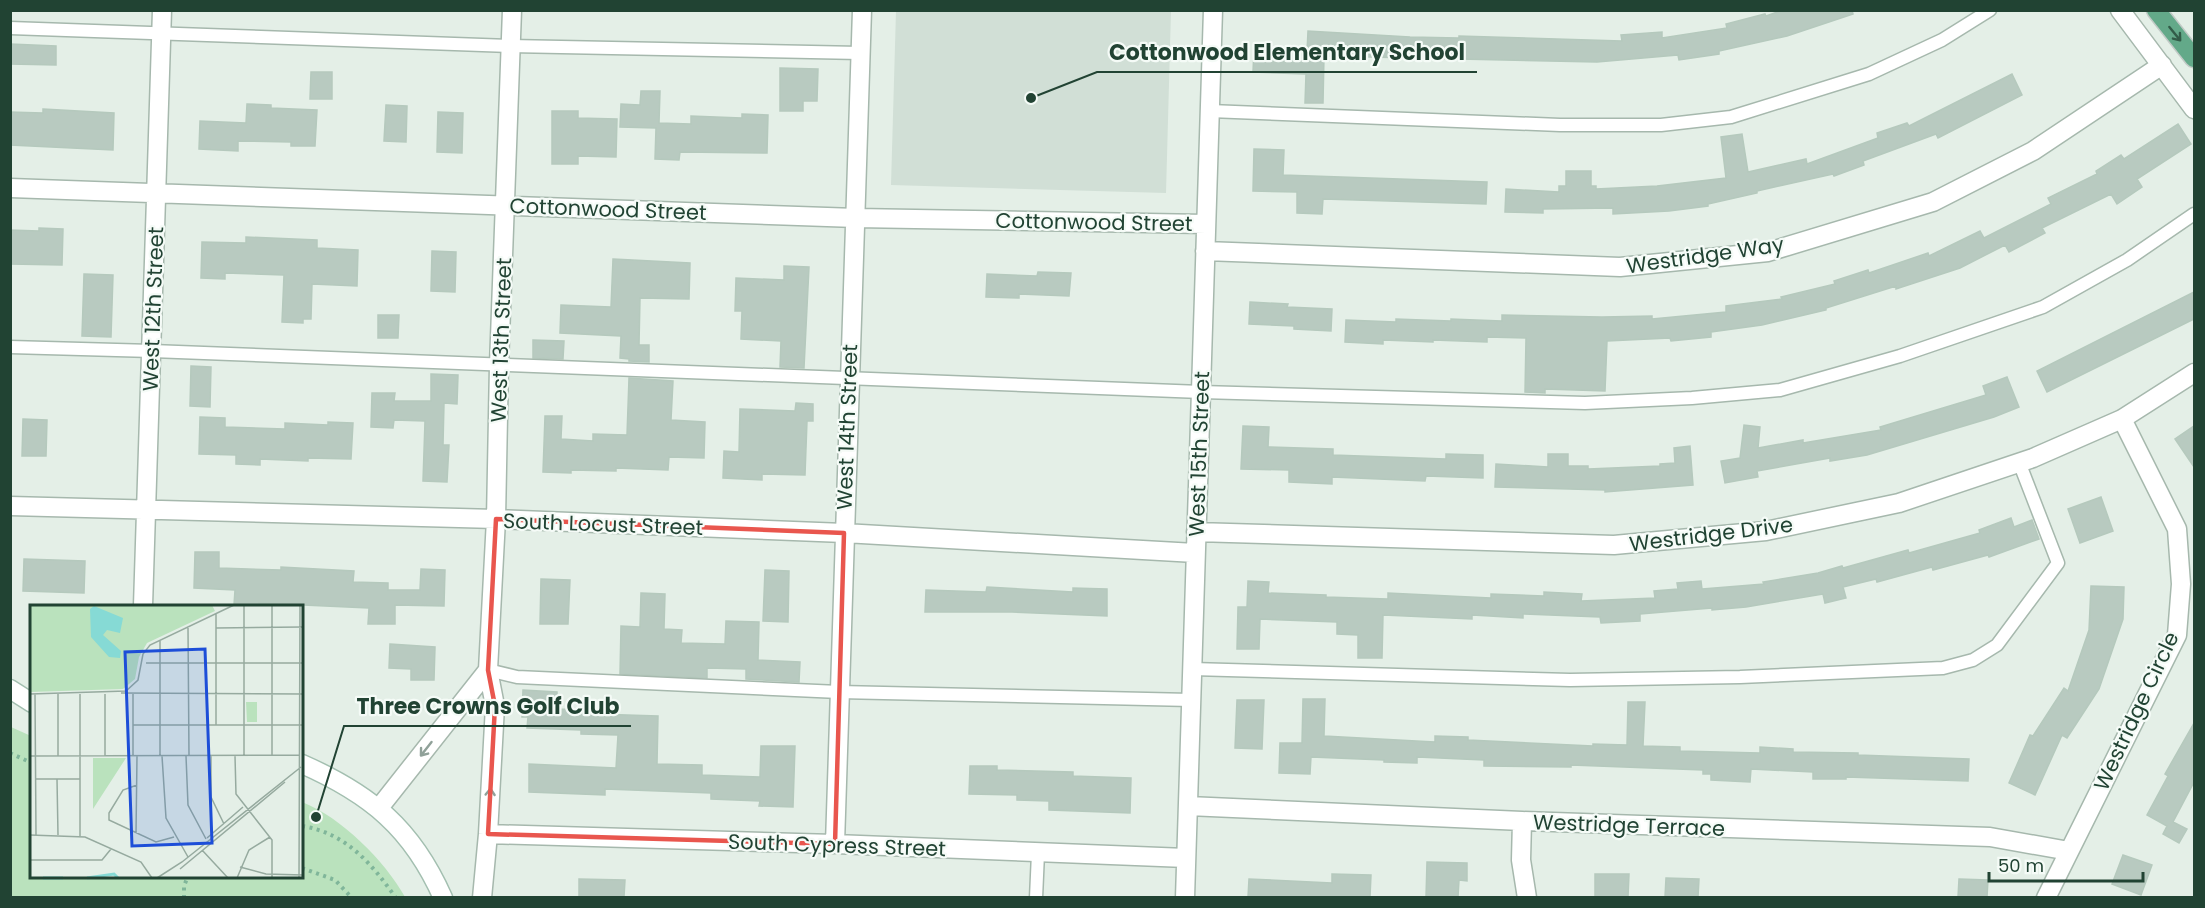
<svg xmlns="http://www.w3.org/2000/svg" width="2205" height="908" font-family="Poppins,sans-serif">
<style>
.built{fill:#d1dfd6}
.green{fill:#bae2bd}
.building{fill:#b8cac0;stroke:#b5c9bd;stroke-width:1.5}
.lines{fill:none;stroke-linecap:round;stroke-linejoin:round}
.service-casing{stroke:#a6b8ad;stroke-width:15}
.minor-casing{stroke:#a6b8ad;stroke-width:21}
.secondary-casing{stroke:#a3bfb0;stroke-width:21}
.primary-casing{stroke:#c1cac6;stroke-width:21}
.path{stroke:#80b69a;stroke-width:4;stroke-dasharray:3 4.5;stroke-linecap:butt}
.service{stroke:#fff;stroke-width:12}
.minor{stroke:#fff;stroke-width:18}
.secondary{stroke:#fff;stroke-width:18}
.primary{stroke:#63a989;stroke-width:18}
.oneway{stroke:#325c48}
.oneway2{stroke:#90a199}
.marked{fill:none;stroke:#e9564e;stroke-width:4.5;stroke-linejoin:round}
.labels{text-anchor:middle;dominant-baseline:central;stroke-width:4.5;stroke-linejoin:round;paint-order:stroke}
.street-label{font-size:21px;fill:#214333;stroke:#f5fbf7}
.inset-river{fill:none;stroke:#86dad5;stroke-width:3}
.inset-road{fill:none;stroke:#96aa9f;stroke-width:1.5}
.view{fill:#1d4ed8;fill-opacity:0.15;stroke:#1d4ed8;stroke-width:3}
.inset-edge{fill:none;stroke:#214333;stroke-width:3}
.leader{fill:none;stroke:#214333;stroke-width:2}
.callout-dot{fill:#214333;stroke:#f5fbf7;stroke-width:2}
.callout-label{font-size:22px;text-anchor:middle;font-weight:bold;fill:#214333;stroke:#f5fbf7;stroke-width:4.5;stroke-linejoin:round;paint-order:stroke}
</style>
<rect width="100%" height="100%" fill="#e4efe7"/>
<path class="built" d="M896 11H1171L1166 193 891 185Z"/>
<path class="green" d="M11 727 31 736 32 876H302V802C341 817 385 861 405 897H11Z"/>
<path class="building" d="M1783 10H1852L1853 14 1787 36 1719 51V54L1679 60 1678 55 1597 62 1324 56 1323 103H1305L1306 74 1253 72 1254 49 1307 52 1308 31 1410 37 1459 38V36L1622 41 1621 35 1662 32V38L1727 28 1726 24 1765 14 1766 16Z
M10 44 56 46V65L10 64Z
M780 68 818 69 817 101H803V111H780Z
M311 72H332V99H310Z
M2012 74 2022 95 1938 138 1936 134 1863 161 1864 165 1834 176 1833 174 1757 191V193L1708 204V206L1669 211 1613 214V208L1543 209V213L1505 212 1506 189 1559 192V186H1566V171H1591V186H1596V189L1657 186 1726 178 1721 137 1742 134 1748 172 1806 159 1807 164 1878 138 1877 133 1907 123 1909 126Z
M641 91H660L659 123 691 124V116L742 118V114L768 115 767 153 680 152 679 160 655 159 656 128 620 127 621 104 640 105Z
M247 104 271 105V108L317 110 315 146H291V142L238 141V151L199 149 200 121 246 123Z
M386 105 407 106 406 142 384 141Z
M43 109 114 113 113 150 10 145V112L43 113Z
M552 111H578V118L617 119 616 157 578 156V164H552Z
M438 112 463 113 462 153 437 152Z
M2178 124 2191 144 2137 179 2142 187 2117 204 2111 194 2042 228 2045 233 2009 252 2005 245 1960 268 1896 289V286L1826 308V310L1762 325 1711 332V337L1671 341 1670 338 1607 341 1605 391 1545 389V393L1525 392 1526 338 1487 337V342L1433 340V342L1383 340V344L1345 342 1346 320 1396 322V319L1451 321V319L1502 321V315L1602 317 1652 316V319L1726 312V306L1782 299 1781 297 1835 284 1834 281 1868 270 1869 273 1928 253 1929 256 1980 231 1984 238 2051 204 2048 198 2097 174 2096 171 2121 155 2124 159Z
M1254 149 1284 150 1283 175 1487 182 1486 204 1323 199 1322 214 1297 213V192L1253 191Z
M39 228 63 229 62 265 10 264V230L39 231Z
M246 237 317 240V248L358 250 357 286 312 284 311 319H303V323L282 322 284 275 225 273V279L201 278 202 242 246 243Z
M432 251 456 252 455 292 431 291Z
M613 259 690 263 689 299 640 298 639 345H649V362L629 361V359L620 358 621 336 560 333 561 305 611 307Z
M784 266 809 267 804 368 780 367 781 341 741 339 742 311H735L736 278 784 280Z
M1038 272 1071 273 1069 296 1019 294V298L986 297 987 274 1037 276Z
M84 274 113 275 111 337 82 336Z
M2194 292V319L2047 392 2037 371Z
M1250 302 1288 304 1287 307 1332 309 1331 331 1294 329V326L1249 324Z
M378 315H399L398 338H378Z
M533 340 564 341 563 359 533 358Z
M191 366 211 367 210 407 190 406Z
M431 374 458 375 457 404 444 403 443 445H449L447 482 423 481 425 421 394 420 393 428 371 427 372 393H395L394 401H431Z
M2007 377 2019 407 1994 417 1867 455 1830 461V458L1757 471 1758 477 1725 483 1721 461 1740 458 1744 425 1760 427 1758 448 1803 440V443L1881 430 1880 427 1986 395 1983 386Z
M629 378 673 381 671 420 705 422 704 458 669 457 668 470 616 468V471L571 470V473L543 472 545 416H562L561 439 593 441V434L627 435Z
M796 403 813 404V421H807L805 475 762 474V480L723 478 724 451 739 452 740 409 795 411Z
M200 417 225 418V427L285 429V423L328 425V422L353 423 351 459 308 458V461L260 459V465L236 464V455L199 454Z
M23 419 47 420 46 456H22Z
M1243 426 1269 427 1268 447 1333 449V455L1446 459V454L1483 455V478L1426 476 1425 481 1332 477V484L1289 482V470L1241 469Z
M2194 426V467L2175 439Z
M1690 446 1693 485 1605 492V490L1495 487 1496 464 1548 467V454H1568V466H1588V469L1660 466V464L1675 463 1674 448Z
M2101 497 2113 531 2080 543 2068 509Z
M2011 518 2014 527 2032 520 2039 539 1989 557 1988 555 1933 570 1932 567 1877 582 1876 579 1843 587 1846 598 1825 603 1823 594 1746 607 1712 610V608L1640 614V621L1601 623 1600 617 1523 614V618L1472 615V619L1383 615 1382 658H1358V635L1337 634V622L1260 619 1259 649H1237L1238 607H1247L1248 581 1269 582 1268 593 1326 595V597L1388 599V593L1491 598V594L1544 596V592L1582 594 1581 601 1655 598 1654 591 1678 589 1677 583 1701 581 1702 589 1764 584 1763 582 1818 573 1842 566 1843 568 1908 550 1909 553 1980 533 1979 530Z
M195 552H219V568L281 570V567L354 571 353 582 388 583V590H420L421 569 445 570 444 606 395 605V624H368L369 608 259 603V606L234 605 235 590 194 588Z
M24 559 85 561 84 593 23 591Z
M765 570 789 571 788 622 763 621Z
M541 579 570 580 568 624H540Z
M2091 586 2124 587 2123 619 2099 689 2067 738 2062 735 2035 795 2009 783 2030 735 2033 736 2064 688 2068 691 2089 630Z
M987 587 1073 592V588L1107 589V616L1012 612H925L926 590 986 592Z
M641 593 665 594 664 629 682 630 681 643 725 644 726 621 759 622 758 660 800 662 799 682 746 679V669L707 668V678L620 674 621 626 640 627Z
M390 644 435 647 434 680H411V669L389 668Z
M523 690 557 692V709L595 710V714L658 716 657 764 702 765V775L760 777 761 746H795L793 807 759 806 760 801 711 799V793L605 789V795L529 792V764L616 768 618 735 581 734V730L527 728 528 717H522Z
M1303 699H1325L1324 736 1435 742V736L1468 737V740L1593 746V744L1627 745 1628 702H1645L1643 746 1680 747V751L1760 753V747L1793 749V752L1858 753V755L1969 759 1968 781 1846 777V779H1813V772L1751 769 1750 782 1711 780V774H1703V770L1571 765V767L1484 766V760L1417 757V763L1384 762V760L1311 757 1310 774 1279 773 1280 743H1302Z
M1237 700H1264L1262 749 1235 748Z
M2194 723V782L2173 822 2187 829 2179 843 2163 834 2167 826 2147 815 2168 776 2165 774Z
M970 766H997V770L1073 772V776L1131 778 1130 813 1049 810V801L1017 800V795L969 794Z
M2123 855 2152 865 2141 895 2112 884Z
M1427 862 1467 863V881L1459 880 1458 897H1426Z
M1332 874 1371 875 1370 897H1248L1249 879 1332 883Z
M1595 874H1629L1628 897H1595Z
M1666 878 1699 879 1698 897H1665Z
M579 879 625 880 624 897H579Z
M1959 879 1988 880 1987 897H1958Z"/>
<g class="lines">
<defs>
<path id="service" d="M10 28 510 46 860 53
M1210 111 1560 125H1661L1731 117 1869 74 1942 40 1990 10
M10 347 152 351 1201 392 1585 403 1692 398 1780 390 1900 356 2043 307 2127 260 2194 214
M1192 669 1570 680 1740 677 1943 668 1973 660 1997 645 2058 563 2019 462
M488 670 517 677 839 692 1191 700
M1036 898 1038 853"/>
<path id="minor" d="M2120 10 2194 109
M10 188 856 218 1206 224
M1205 251 1620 267 1768 252 1933 202 2033 151 2162 65
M10 506 496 519 844 533 1195 553
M1196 532 1614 545 1766 531 1899 503 2033 458 2122 419 2194 373
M143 606 162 10
M1188 806 1522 821 1990 837 2069 851
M379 808 488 670
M1522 821 1521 860 1527 898
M488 834 835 844 1186 858
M835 844 862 10
M482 898 488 834 495 706 488 670 496 519 499 365 512 10
M1185 898 1213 10
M2046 898 2177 635 2181 584 2177 529 2122 419"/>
<path id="secondary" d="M10 689 32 703
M302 764C370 794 412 828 443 898"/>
<path id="primary" d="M2156 10 2194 58"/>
</defs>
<use href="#service" class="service-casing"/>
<use href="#minor" class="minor-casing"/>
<use href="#secondary" class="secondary-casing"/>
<use href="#primary" class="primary-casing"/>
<path class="path" d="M10 753 32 763
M302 826C346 833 371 863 396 898
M302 868 335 880 352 898
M184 898V886L188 876"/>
<use href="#service" class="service"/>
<use href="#minor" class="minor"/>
<use href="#secondary" class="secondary"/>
<use href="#primary" class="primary"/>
</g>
<defs><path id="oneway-shaft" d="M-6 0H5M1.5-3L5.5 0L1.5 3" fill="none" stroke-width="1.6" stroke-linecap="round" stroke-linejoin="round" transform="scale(1.5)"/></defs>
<use class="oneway" href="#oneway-shaft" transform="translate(2175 34) rotate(51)"/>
<g class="oneway2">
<use href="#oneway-shaft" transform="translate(426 749) rotate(128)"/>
<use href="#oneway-shaft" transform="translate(490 797) rotate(-87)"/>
</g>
<path class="marked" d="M496 519 844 533 835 844 488 834 495 706 488 670Z"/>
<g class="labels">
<g class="street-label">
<text transform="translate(608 209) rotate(2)">Cottonwood Street</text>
<text transform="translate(1094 222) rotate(1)">Cottonwood Street</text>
<text transform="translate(1705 255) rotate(-8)">Westridge Way</text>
<text transform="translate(153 309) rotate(-88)">West 12th Street</text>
<text transform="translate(501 340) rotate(-88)">West 13th Street</text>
<text transform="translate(847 427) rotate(-88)">West 14th Street</text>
<text transform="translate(1199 454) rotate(-88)">West 15th Street</text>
<text transform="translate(603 524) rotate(2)">South Locust Street</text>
<text transform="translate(1711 534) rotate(-7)">Westridge Drive</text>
<text transform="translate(2136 711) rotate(-65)">Westridge Circle</text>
<text transform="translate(1629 825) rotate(2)">Westridge Terrace</text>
<text transform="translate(837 845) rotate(2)">South Cypress Street</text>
</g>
</g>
<g transform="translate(30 605)">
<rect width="273" height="273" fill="#e4efe7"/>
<path d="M0 0H182L185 6 117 38 109 52 105 74 93 84 0 87ZM216 97H227V117H217ZM63 153H96L63 204Z" fill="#bae2bd"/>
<path d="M64 1 93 13 90 28 77 25 73 30 91 46 90 53 79 52 61 32 60 4Z" fill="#86dad5"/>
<path class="inset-river" d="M13 273H33M57 273 84 269 88 273"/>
<path class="inset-road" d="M214 0V151M242 0V150M158 23 159 151M186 23 273 22M116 58H273M91 88 273 89M0 89 96 86 108 75 113 49 120 40 204 0M5 89 6 230M28 89V151M50 89V231M75 89V151M103 89V151M103 120H273M186 120V9M0 151 269 150M130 151V35M132 151 136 213 158 252M156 151 158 200 176 234M181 151V192L194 219M205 151 206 189 242 235V273M6 174H50M27 174 28 230M107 180 93 185 79 208V215L126 237 144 232M106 229 107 151M0 230 55 232 111 257 122 273M177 233 213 202M172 245 198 273M0 255H72L81 244M210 262 236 269 273 270M150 264 255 177M127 273 152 257 271 162M207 273 219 245 240 232M269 273 270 0"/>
<path class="view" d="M175 44 182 238 102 241 95 47Z"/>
<rect width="273" height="273" class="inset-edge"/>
</g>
<path class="leader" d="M1031 98L1097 72H1477M316 817L344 726H631"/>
<g class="callout-dot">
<circle cx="1031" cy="98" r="6"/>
<circle cx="316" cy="817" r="6"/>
</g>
<g class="callout-label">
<text x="1287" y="60">Cottonwood Elementary School</text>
<text x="488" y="714">Three Crowns Golf Club</text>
</g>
<rect width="2205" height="908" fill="none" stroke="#214333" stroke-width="24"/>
<path d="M1989 872v9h154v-9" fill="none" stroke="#214333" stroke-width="3"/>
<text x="1998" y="872" font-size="18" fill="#214333" stroke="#f5fbf7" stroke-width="4.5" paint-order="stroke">50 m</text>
</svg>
